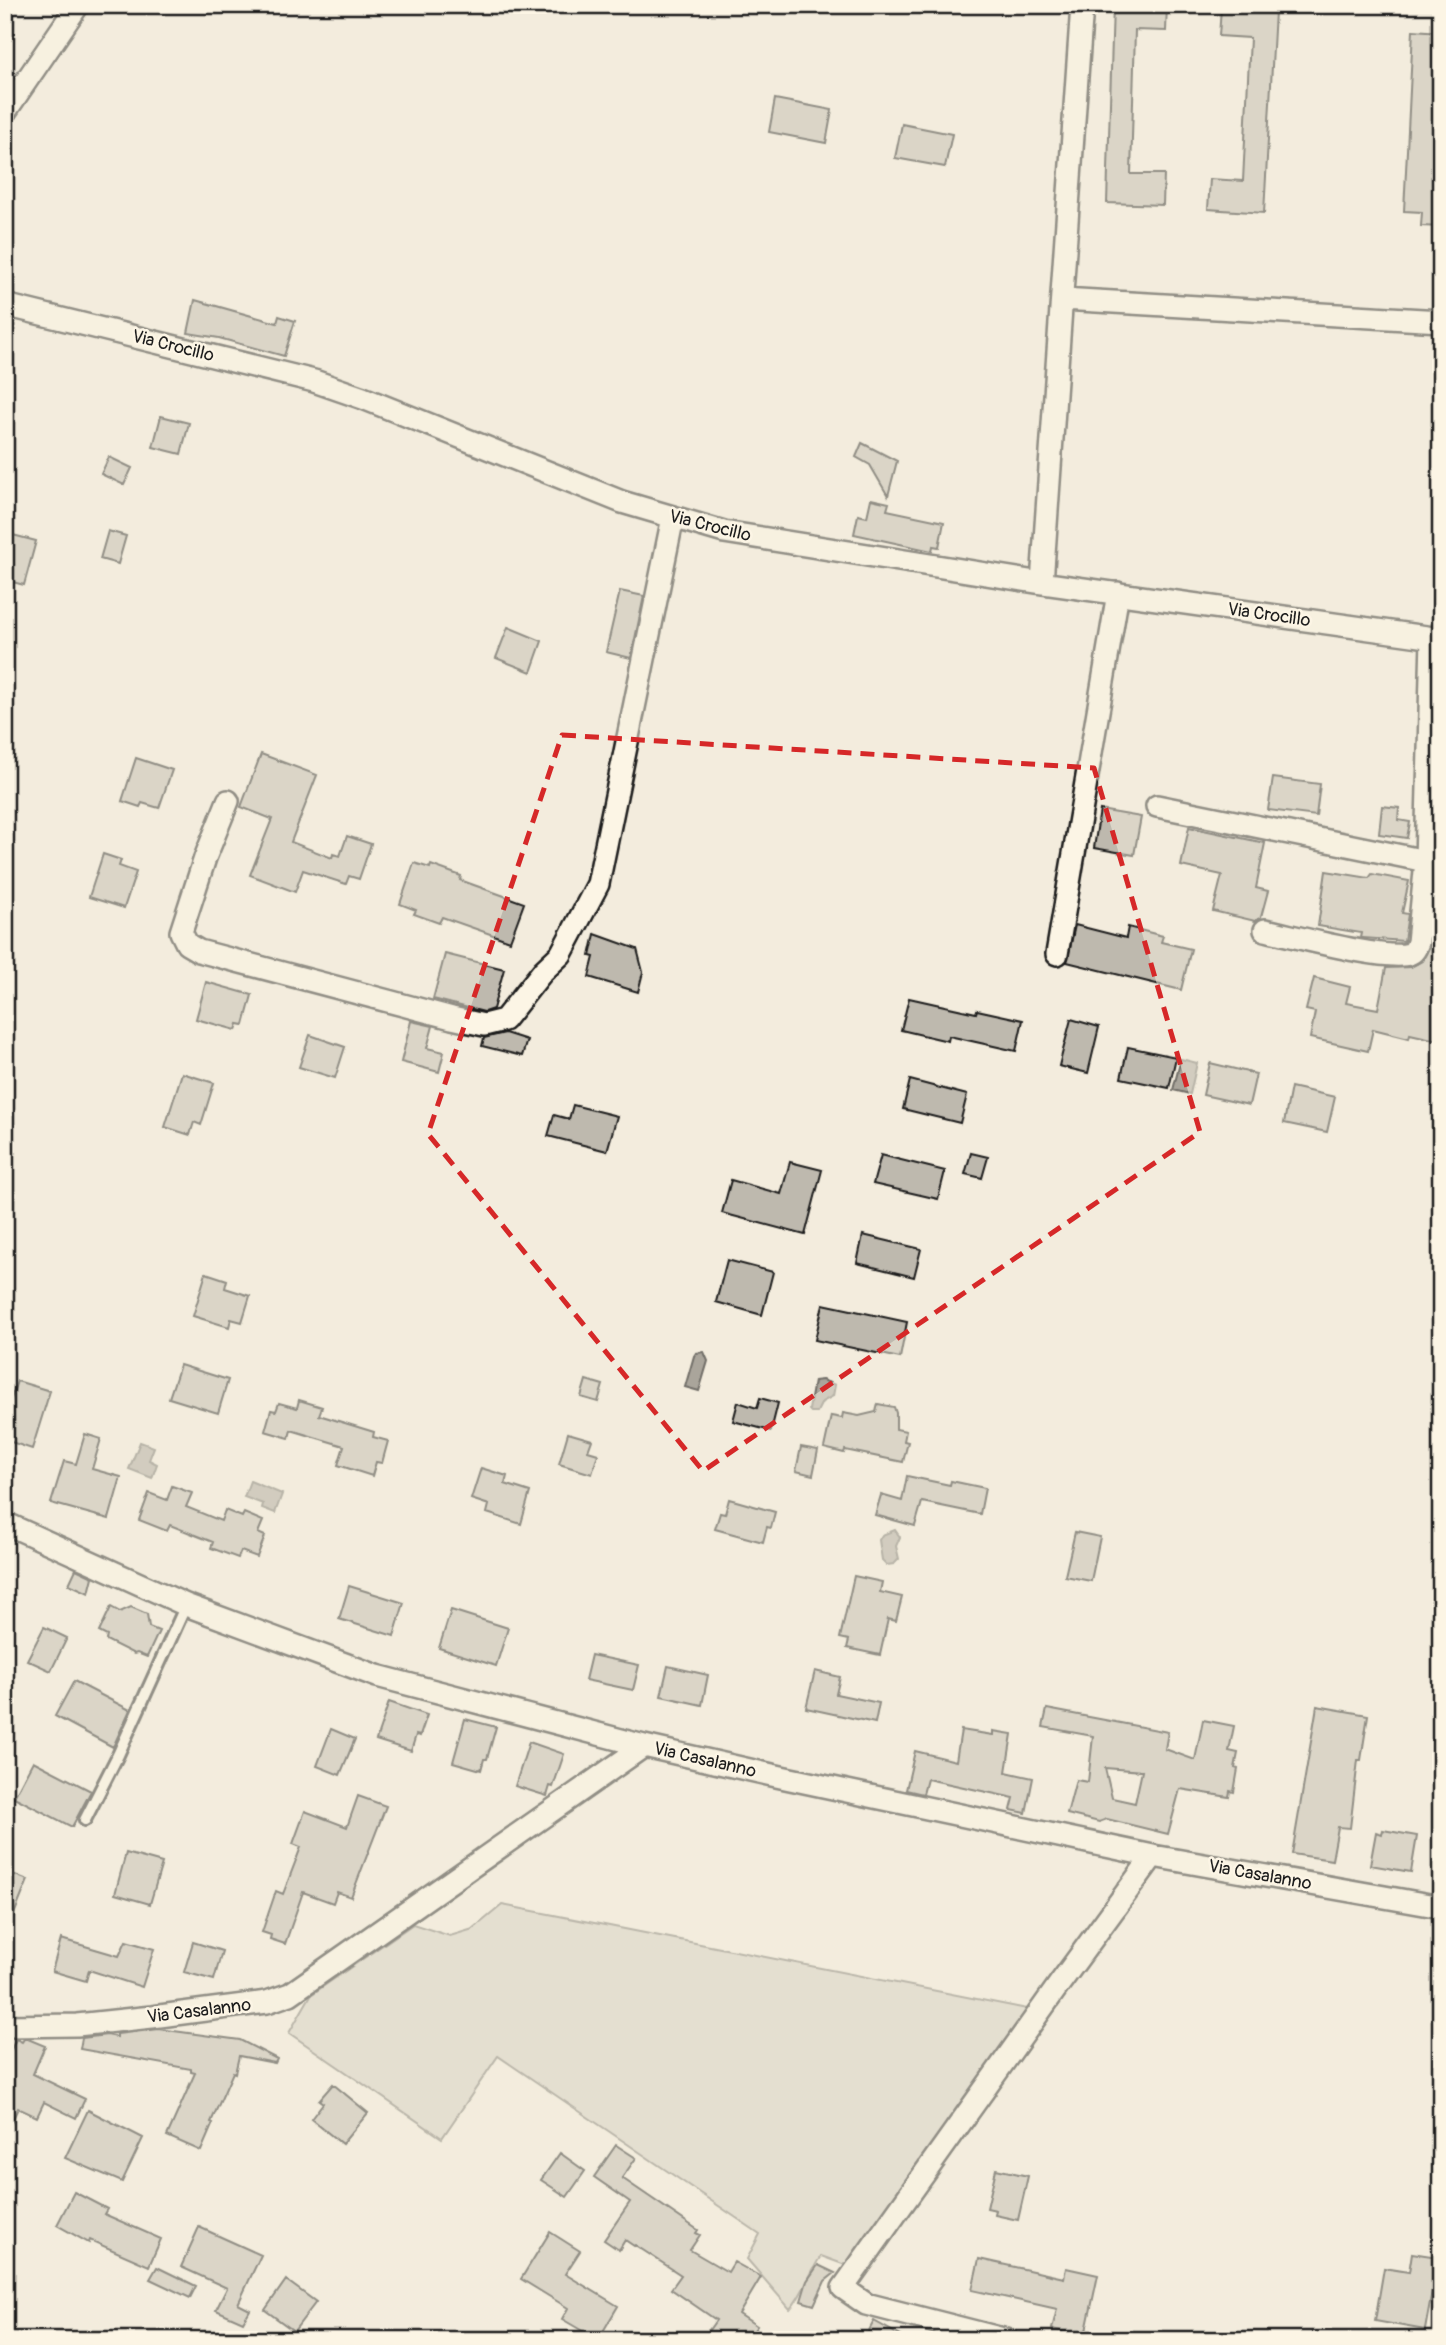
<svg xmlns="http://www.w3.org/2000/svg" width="1446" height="2345" font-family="Pangolin,sans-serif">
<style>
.green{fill:#d3cec1;stroke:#78756e;stroke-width:2}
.water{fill:#aaa59b;stroke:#716e68;stroke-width:2}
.building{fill:#beb9ae;stroke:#1c1c1c;stroke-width:2;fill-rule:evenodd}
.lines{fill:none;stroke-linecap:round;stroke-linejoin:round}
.lane-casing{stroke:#1c1c1c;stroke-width:16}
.street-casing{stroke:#1c1c1c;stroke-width:26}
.lane{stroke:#fcf5e5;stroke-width:10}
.street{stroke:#fcf5e5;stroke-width:21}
.marked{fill:none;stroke:#d62828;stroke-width:5;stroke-dasharray:14 9;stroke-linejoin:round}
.labels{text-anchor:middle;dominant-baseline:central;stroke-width:5;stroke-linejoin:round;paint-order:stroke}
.street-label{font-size:18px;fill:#1c1c1c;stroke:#fcf5e5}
</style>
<rect width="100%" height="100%" fill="#f3ecdd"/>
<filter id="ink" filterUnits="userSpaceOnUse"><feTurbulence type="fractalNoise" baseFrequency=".0143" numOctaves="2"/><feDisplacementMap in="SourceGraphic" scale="14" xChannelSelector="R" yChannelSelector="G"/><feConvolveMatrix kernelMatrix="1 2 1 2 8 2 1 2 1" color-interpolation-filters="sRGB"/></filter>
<g filter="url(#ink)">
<path class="green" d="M502 1905 554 1915 1027 2009 848 2266 821 2256C809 2273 804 2294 790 2309L747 2259 760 2234 498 2056 442 2138 289 2033 311 1995 413 1924 450 1936 473 1929Z"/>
<path class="water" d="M1181 1059 1197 1063 1190 1094 1173 1090Z
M704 1352 708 1361 699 1391 685 1387 694 1356 696 1353Z
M822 1380 835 1385 833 1396 822 1402 817 1412H811L809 1410 814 1381Z
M140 1442 154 1447 149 1460 157 1464 152 1478 129 1469Z
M250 1481 282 1494 275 1513 262 1508 263 1504 244 1497Z
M895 1530 900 1537 896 1546 899 1559 894 1564 887 1565 882 1560 879 1540 882 1535Z"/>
<path class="building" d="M1113 5H1167L1166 31 1135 30 1131 174H1164L1163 205 1107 203Z
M1221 8 1275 11 1264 213 1208 209 1210 179 1243 181 1250 38 1219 36Z
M1413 30 1441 32V125L1437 195H1441V227L1421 226 1422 212 1404 211Z
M775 99 832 110 826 143 769 132Z
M902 124 952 134 945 167 895 158Z
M195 300 277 323 279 316 295 321 284 356 219 338 188 333Z
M161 416 189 423 181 454 153 447Z
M862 443 897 461 888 496 870 465 856 457Z
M109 457 132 468 124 485 101 474Z
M871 499 889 503 887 510 944 522 939 547 933 546 932 551 854 534 858 515 867 517Z
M108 531 126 536 118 564 100 559Z
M5 533 36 541 24 585 5 580Z
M620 591 644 596 631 658 606 652Z
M508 627 542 641 531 672 496 658Z
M261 754 317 775 291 842 332 858 333 854 340 856 347 836 371 844 359 879 349 876 346 884 303 870 295 892 250 875 272 819 241 807Z
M136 758 172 770 159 808 142 803 140 807 122 801Z
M1273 778 1320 784 1316 816 1268 810Z
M1382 806 1399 808 1398 820 1410 822 1407 838 1379 834Z
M1100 810 1141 817 1134 855 1094 848Z
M1189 827 1265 843 1256 888 1268 891 1261 917 1255 921 1213 911 1222 875 1181 866Z
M103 854 121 860 119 866 136 872 124 908 89 897Z
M414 863 430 868 431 865 461 876 460 880 524 903 510 941 442 917 439 923 414 914 416 910 400 904Z
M1326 871 1369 878 1372 874 1409 881 1402 913 1408 914 1404 941 1363 938H1360L1361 933 1318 926Z
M1434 919V926H1441V1041L1410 1034 1409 1038 1373 1029 1368 1051 1310 1038 1315 1012 1306 1010 1314 978 1350 987 1346 1003 1378 1009 1386 968 1411 967 1422 961 1430 946Z
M1075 925 1126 938 1128 927 1163 936 1161 942 1191 949 1181 990 1067 962Z
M595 934 637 949 643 972 638 992 589 977 594 957 590 956Z
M445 954 504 969 493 1009 484 1012 433 999Z
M206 982 252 995 244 1025 238 1024 236 1030 196 1019Z
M909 998 976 1013 977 1010 1023 1020 1016 1051 949 1036 948 1041 901 1030Z
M1071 1019 1099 1027 1088 1073 1059 1066Z
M411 1021 433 1026 427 1048 444 1052 439 1072 401 1062Z
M505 1033 527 1040 522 1056 482 1046 484 1038Z
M310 1035 345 1047 335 1078 299 1067Z
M1128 1047 1176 1057 1169 1088 1121 1078Z
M1210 1063 1256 1074 1249 1105 1203 1095Z
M182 1073 214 1083 201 1125 194 1122 190 1135 165 1127Z
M910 1080 967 1095 960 1123 903 1109Z
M1291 1087 1335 1097 1327 1132 1284 1123Z
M573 1105 617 1116 607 1151 548 1136 554 1115 569 1119Z
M971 1153 988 1157 982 1178 965 1174Z
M881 1155 945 1171 938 1199 873 1184Z
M790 1162 822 1170 805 1235 722 1213 731 1180 781 1194Z
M863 1235 921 1249 914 1277 857 1263Z
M727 1260 773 1272 762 1315 716 1302Z
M206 1273 227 1280 225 1288 250 1296 242 1322 231 1319 229 1327 193 1316Z
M823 1304 907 1322 900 1358 815 1340Z
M180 1365 228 1380 218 1413 169 1398Z
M586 1380 603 1385 598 1402 581 1397Z
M17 1381 50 1391 32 1449 5 1440V1417Z
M760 1398 778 1403 771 1431 733 1421 738 1402 757 1408Z
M299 1400 322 1407 319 1415 374 1432 373 1437 388 1441 382 1463 376 1462 372 1476 338 1465 344 1446 291 1430 289 1438 265 1431 271 1410 276 1411 279 1403 297 1408Z
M878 1404 894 1407 896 1413V1429L906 1431 904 1441 908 1442 903 1462 845 1450 844 1453 824 1448 831 1416 842 1418 843 1413 859 1416 876 1412Z
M568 1433 592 1440 588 1451 598 1454 592 1474 559 1464Z
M85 1434 101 1439 92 1469 121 1477 109 1519 51 1503 64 1461 76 1464Z
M801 1447 818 1450 813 1475 796 1471Z
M481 1468 507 1476 505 1484 530 1492 521 1524 487 1513 489 1505 471 1499Z
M907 1476 950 1485 951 1481 985 1488 980 1514 922 1502 915 1526 875 1515 881 1495 902 1501Z
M172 1486 192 1493 186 1507 221 1521 225 1510 242 1517 244 1513 263 1521 258 1533 265 1536 257 1557 241 1551 238 1558 211 1548 213 1542 170 1525 167 1531 139 1520 149 1493 167 1500Z
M729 1499 775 1512 771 1528 767 1527 763 1542 715 1529 720 1513 725 1514Z
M1075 1532 1100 1537 1091 1581 1065 1576Z
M76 1569 93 1577 89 1593 69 1584Z
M854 1576 882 1582 880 1592 902 1597 896 1621 888 1619 880 1655 847 1648 849 1640 840 1638Z
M349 1586 404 1603 394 1636 339 1619Z
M111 1607 120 1612 131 1607 147 1614 149 1627 159 1631 147 1657 137 1653 134 1654 106 1640 107 1636 99 1632Z
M451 1610 508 1628 496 1666 439 1648Z
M44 1627 67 1638 51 1671 27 1660Z
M591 1655 639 1665 633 1690 585 1680Z
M668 1666 708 1675 702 1705 661 1696Z
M815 1671 840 1677 836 1694 879 1703 875 1723 806 1708Z
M74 1681 130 1710 113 1747 55 1716Z
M389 1702 427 1715 420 1736 416 1735 411 1751 376 1740Z
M1317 1706 1368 1715 1361 1760H1358L1350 1828 1338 1827 1332 1860 1292 1854Z
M1047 1709 1168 1732 1165 1749 1195 1760 1203 1720 1234 1726 1229 1751 1238 1753 1235 1768 1238 1769 1234 1792 1230 1791 1229 1797 1180 1789 1168 1834 1107 1819 1099 1822 1067 1814 1076 1780 1088 1782 1093 1736 1043 1727ZM1105 1768 1142 1771 1135 1803 1112 1798Z
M465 1719 496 1727 487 1759H484L481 1770 453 1762Z
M331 1729 355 1739 340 1775 317 1766Z
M961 1730 993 1735V1731L1012 1734 1006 1772 1033 1778 1026 1813 1011 1810 1014 1798 927 1779 923 1794 906 1790 915 1751 956 1761Z
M529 1742 564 1754 553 1787 550 1786 547 1796 515 1786Z
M33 1761 91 1791 72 1827 14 1797Z
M358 1796 386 1806 351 1897 337 1892 333 1903 303 1892 285 1944 270 1939 271 1935 262 1932 276 1891 283 1894 301 1847 293 1844 305 1811 347 1827Z
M1383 1830 1417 1836 1411 1872 1370 1865 1376 1832 1382 1834Z
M126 1853 162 1863 150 1904 115 1894Z
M5 1871 28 1880 6 1934H5Z
M61 1939 119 1956 126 1941 154 1949 142 1987 89 1970 86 1981 52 1971Z
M193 1942 222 1951 214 1980 184 1972Z
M159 2029 240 2040 277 2059 275 2063 239 2056 235 2073 233 2072 211 2122 213 2123 201 2151 167 2136 195 2073 191 2072V2069L80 2049 82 2038 107 2035 117 2037V2034Z
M16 2039 22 2042 24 2039H28L45 2046 33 2074 85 2099 76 2118 44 2102 37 2117 18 2108 5 2136V2062Z
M333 2084 368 2113 342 2144 311 2119 323 2103 319 2100Z
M88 2110 143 2138 122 2182 65 2158Z
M616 2145 636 2158 622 2178 698 2230 696 2233 700 2235 690 2250 728 2272 734 2262 761 2277 739 2314 757 2326 747 2340H702L716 2320 671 2289 681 2275 635 2245 634 2246 625 2240 619 2250 604 2240 630 2202 594 2177Z
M560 2153 585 2171 567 2197 541 2180Z
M996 2169 1028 2176 1018 2220 995 2215 996 2210 987 2208Z
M74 2192 107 2209 104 2214 161 2239 149 2266 90 2240 89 2243 57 2225Z
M199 2227 261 2255 238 2304 250 2310 243 2322 216 2310 227 2288 181 2267Z
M550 2232 580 2251 565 2274 618 2306 598 2340 562 2319 568 2308 521 2279Z
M1412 2253 1438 2257 1425 2330 1375 2321 1384 2268 1409 2272Z
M979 2259 1064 2278 1066 2268 1098 2275 1085 2336 1052 2329 1057 2309 972 2290Z
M818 2265 835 2273 825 2281 814 2305 801 2301 807 2281Z
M157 2267 196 2286 190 2298 150 2279Z
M286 2280 316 2302 294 2331 265 2310Z
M874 2321 908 2340H864Z"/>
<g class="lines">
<defs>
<path id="lane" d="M85 1820 118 1755 186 1605"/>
<path id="street" d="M5 112 78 5
M1062 299 1441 321
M5 305 314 381 363 398 622 502 724 532 1042 583 1441 639
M1042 583 1082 5
M228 801 205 858 181 932 187 944 199 951 452 1018 484 1025 504 1020 543 971 561 954 598 884 673 517
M1157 806 1426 861
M1265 930C1294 936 1385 961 1409 954 1415 952 1416 947 1418 942L1426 861 1432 638
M1057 954 1118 593
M5 1523 186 1605 377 1676 644 1746
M5 2026 77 2025 152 2017 267 2002 290 1994 644 1746 781 1777 1153 1856 1441 1907
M1007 2340 866 2304 843 2288 1060 1983 1153 1856"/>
</defs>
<use href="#lane" class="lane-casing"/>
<use href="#street" class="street-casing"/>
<use href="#lane" class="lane"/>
<use href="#street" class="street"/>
</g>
</g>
<path d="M0 0H1446V2345H0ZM562 735 1094 768 1200 1132 703 1471 428 1134Z" fill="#f3ecdd" fill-opacity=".55" fill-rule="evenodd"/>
<path class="marked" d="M562 735 1094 768 1200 1132 703 1471 428 1134Z"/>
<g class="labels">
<g class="street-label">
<text transform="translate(173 346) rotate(14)">Via Crocillo</text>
<text transform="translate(710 526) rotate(14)">Via Crocillo</text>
<text transform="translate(1269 615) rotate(8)">Via Crocillo</text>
<text transform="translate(705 1760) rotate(13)">Via Casalanno</text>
<text transform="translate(1260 1875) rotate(10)">Via Casalanno</text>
<text transform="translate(199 2011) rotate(-7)">Via Casalanno</text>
</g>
</g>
<rect width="1446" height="2345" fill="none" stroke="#fcf5e5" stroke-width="28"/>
<rect x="14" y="14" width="1418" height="2317" fill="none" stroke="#1c1c1c" stroke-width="2.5" filter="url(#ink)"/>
</svg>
